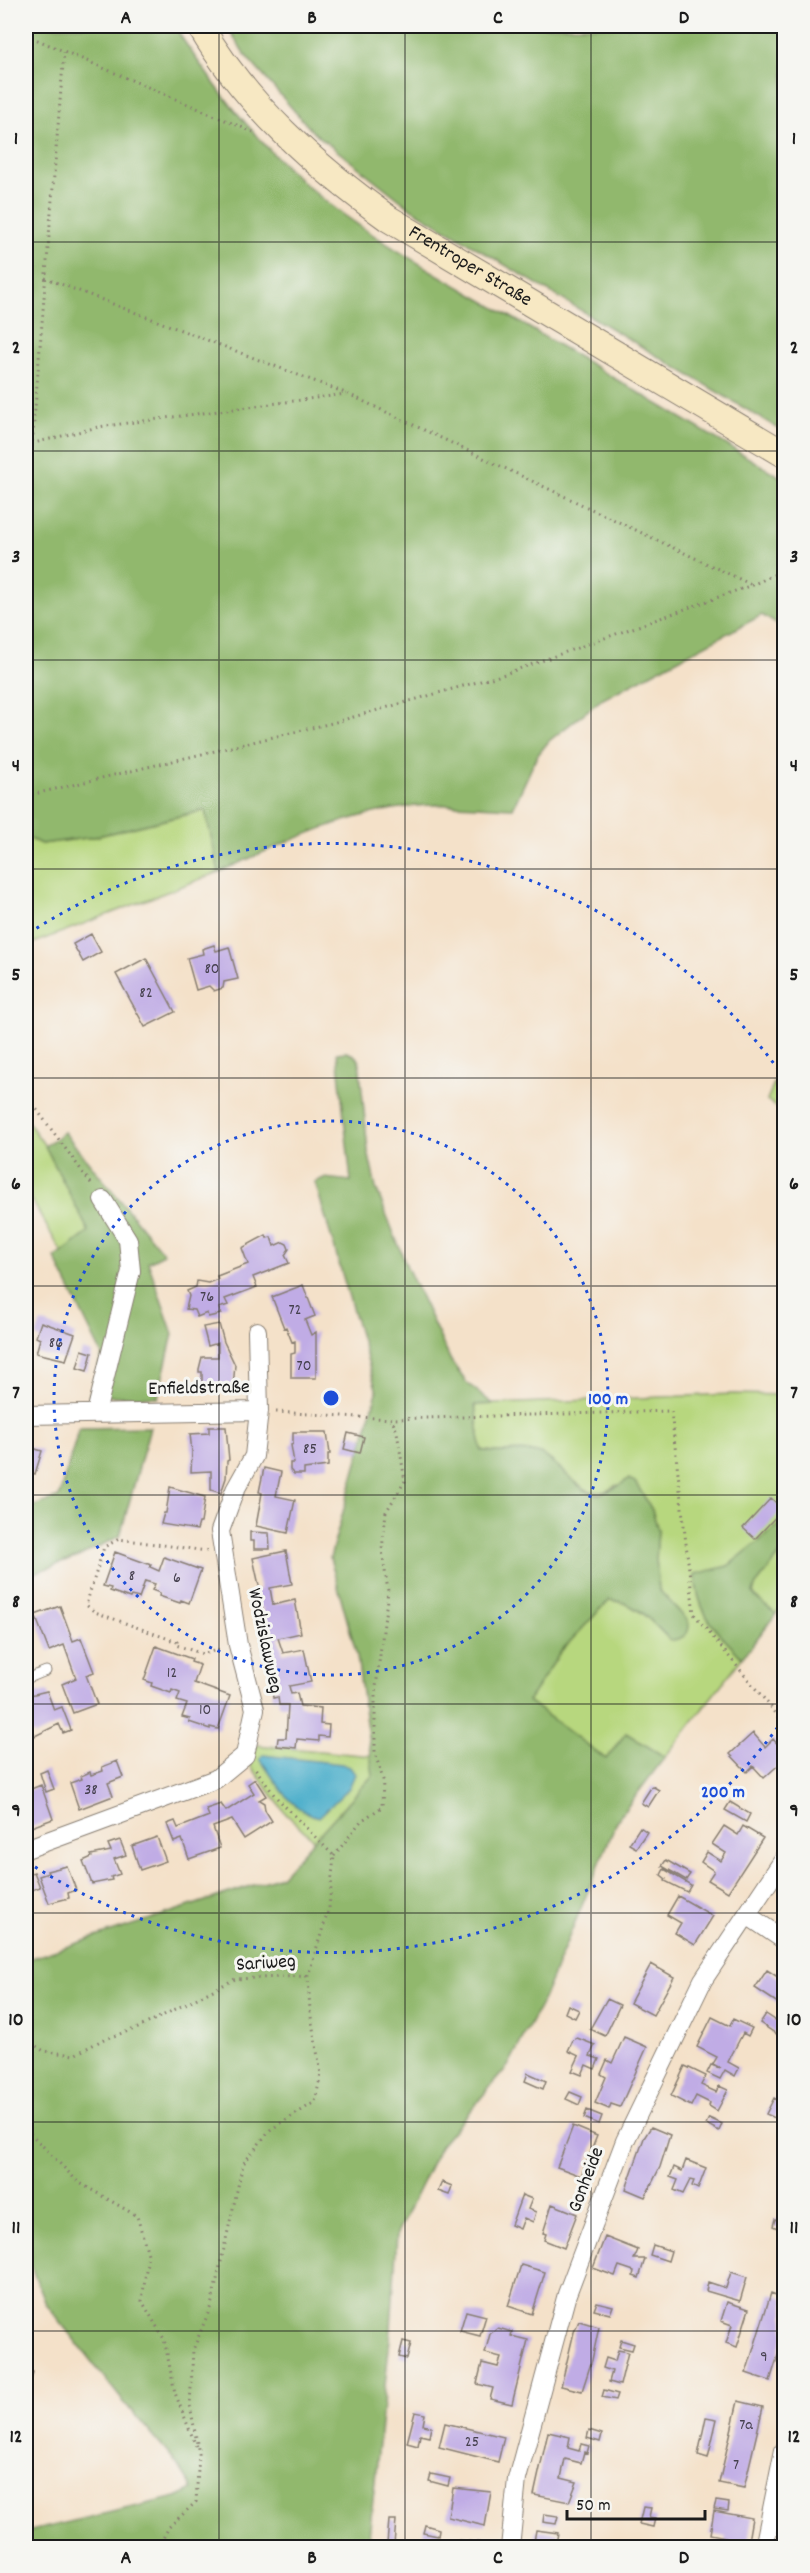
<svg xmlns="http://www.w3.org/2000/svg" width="810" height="2573" font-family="Dekko,sans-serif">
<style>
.green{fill:#b7d77e;stroke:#6a7a4d;stroke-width:1.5}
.forest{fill:#91b86d;stroke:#566a44;stroke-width:1.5}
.water{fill:#4aadca;stroke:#336473;stroke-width:1.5}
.building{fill:#c0ace5}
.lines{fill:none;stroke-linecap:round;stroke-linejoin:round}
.lane-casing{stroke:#887e72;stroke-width:11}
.street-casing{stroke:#887e72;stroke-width:20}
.secondary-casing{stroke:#887e72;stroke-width:28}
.path{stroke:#887e72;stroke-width:3;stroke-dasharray:1.5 4.5;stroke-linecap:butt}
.lane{stroke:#fff;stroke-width:9}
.street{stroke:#fff;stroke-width:18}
.secondary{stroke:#f7e8c3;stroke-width:26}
.grid{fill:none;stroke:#1c1c1c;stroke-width:1.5;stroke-opacity:0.55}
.ring{fill:none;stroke:#1d4ed8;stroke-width:3;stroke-dasharray:3 6}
.labels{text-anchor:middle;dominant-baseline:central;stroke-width:6;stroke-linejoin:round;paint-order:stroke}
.number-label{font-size:16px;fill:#45404e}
.street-label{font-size:20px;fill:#1c1c1c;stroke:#f6f6f2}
.centre{fill:#1d4ed8;stroke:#f6f6f2;stroke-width:3}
.ring-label{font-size:18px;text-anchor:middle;font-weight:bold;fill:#1d4ed8;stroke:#f6f6f2;stroke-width:6;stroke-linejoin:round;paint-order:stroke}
.neatline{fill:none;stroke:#1c1c1c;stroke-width:2}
.grid-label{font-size:20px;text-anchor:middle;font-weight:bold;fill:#1c1c1c}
</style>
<rect width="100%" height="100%" fill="#f6f6f2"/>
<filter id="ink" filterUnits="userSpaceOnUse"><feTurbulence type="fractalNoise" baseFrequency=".0167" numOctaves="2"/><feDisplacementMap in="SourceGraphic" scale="12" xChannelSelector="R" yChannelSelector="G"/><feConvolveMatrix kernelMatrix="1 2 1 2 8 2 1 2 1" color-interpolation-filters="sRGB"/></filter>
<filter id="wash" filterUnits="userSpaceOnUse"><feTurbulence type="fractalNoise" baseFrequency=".008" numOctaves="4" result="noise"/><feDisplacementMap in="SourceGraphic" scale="24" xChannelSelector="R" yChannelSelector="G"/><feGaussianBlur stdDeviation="1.35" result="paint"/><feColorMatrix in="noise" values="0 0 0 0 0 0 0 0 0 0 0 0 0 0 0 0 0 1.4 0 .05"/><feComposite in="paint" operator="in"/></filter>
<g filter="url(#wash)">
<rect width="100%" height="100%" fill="#f4e1c9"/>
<path class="green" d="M206 810 219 872 26 946V837L41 844 94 837Z
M775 1081 784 1084V1113L767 1100Z
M26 1119 45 1146 89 1232 62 1253 26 1190Z
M733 1394 784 1395V1521L728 1566 695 1575C698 1616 716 1629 742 1658L665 1757 626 1733 606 1759 528 1701 562 1650 609 1600C636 1602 652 1622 670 1640L679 1611 659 1590 656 1559 658 1530 652 1510 642 1493 616 1485C584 1510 565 1462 537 1453 521 1448 501 1455 481 1450L475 1405Z
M784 1550V1603L776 1614 756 1598 753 1593 755 1586Z
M257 1745 371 1756 373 1775 314 1840 286 1814 248 1762Z"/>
<path class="forest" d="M26 26H174C212 84 255 141 307 186 367 237 439 275 506 314 599 369 692 424 784 479V629L762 615 601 700 549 741 537 756 513 808C486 807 458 804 431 805 356 808 286 842 219 872L205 810 94 837 41 844 26 837Z
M227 26H784V432L410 208 312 131 245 55Z
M346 1052 354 1055 359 1060 368 1151 376 1188 407 1267 451 1361 466 1382 493 1404 475 1405 481 1450C501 1456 520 1448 537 1453 558 1459 578 1495 599 1494 609 1493 620 1484 629 1479L635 1482 642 1493 652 1510 658 1530 656 1559 659 1590 688 1621C692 1634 681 1640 670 1640 652 1622 636 1601 609 1600L562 1650 528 1701 606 1759 626 1733 665 1757 618 1819 541 2004 508 2066 440 2146 397 2234 391 2329 368 2547H26V2532L176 2497 193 2489 177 2464 122 2400 46 2304 26 2254V1960L281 1876 373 1775 357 1656 330 1558 377 1392 315 1182 324 1178 351 1181 337 1053Z
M64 1132 164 1254 148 1262 173 1334 158 1397 89 1396 102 1355 55 1258 89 1232 45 1146Z
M150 1427 120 1536 78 1557 26 1576V1509L59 1497 79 1428Z
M784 1521V1550L755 1586 753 1593 756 1598 776 1614 742 1658C715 1629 698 1616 695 1574L728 1566Z"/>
<path class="water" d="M263 1755 342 1764 350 1767 355 1774 349 1788 319 1817C292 1813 275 1780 260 1759Z"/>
<g id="blocks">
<path class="building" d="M91 934 101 952 83 962 73 944Z
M214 945 216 951 229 947 238 979 224 982 223 988 214 991 209 986 196 990 187 958 203 954 202 949Z
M146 958 175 1012 145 1027 116 974Z
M266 1235 267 1238 271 1237 274 1246 283 1242 287 1244 289 1249 285 1255 289 1263 253 1277 257 1287 225 1299 228 1305 219 1308 221 1314 208 1317 207 1313 197 1317 194 1310 186 1309 189 1296 187 1291 196 1287 197 1281 208 1283 218 1279 217 1276 248 1264 242 1248Z
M303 1285 315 1316 305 1320 311 1335 316 1332V1378H291V1354L295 1353V1341L292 1342 286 1327 284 1328 272 1297Z
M41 1322 75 1334 66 1360 36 1353 40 1339 36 1337Z
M219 1324 224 1342 235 1365 233 1387H202V1372H199V1369L202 1357H218V1343L208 1346 203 1327Z
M82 1350 92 1353 87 1371 77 1368Z
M209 1427H226L229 1460 227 1461 226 1478 221 1493 211 1490V1471L191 1472 192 1452 190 1434 209 1433Z
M293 1432H327L330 1454H328V1466L304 1469V1474H294L290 1470V1463H294L291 1445 293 1444Z
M348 1433 364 1437 360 1453 344 1449Z
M26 1446 42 1451 35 1474 26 1471Z
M264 1468 281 1472 276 1496 295 1500 288 1533 256 1526 262 1493 259 1492Z
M170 1487 205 1497 201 1523H199L197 1530 161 1524 164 1513H166Z
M771 1498 783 1509 755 1539 743 1528Z
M250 1532 269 1533 270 1549H254V1541H250Z
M286 1551 292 1584 270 1588 273 1605 295 1600 301 1633 278 1638 283 1653 304 1649 311 1682 289 1686 291 1694 297 1693 300 1706 321 1708 320 1724 329 1725 328 1737 319 1736V1741L297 1739 296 1748 277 1746 278 1738H286L288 1705H279L278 1697 273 1698 272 1690 278 1688 272 1656H267L264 1649 263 1641 269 1640 262 1607 258 1608 254 1591 260 1590 253 1558Z
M115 1552 151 1565 150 1567 159 1571 164 1557 201 1570 189 1603 181 1600 180 1603 159 1596 160 1593 152 1590 155 1584 145 1581 139 1598 131 1596 130 1598 110 1591 111 1588 103 1586Z
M60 1606 73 1641 81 1638 94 1672 86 1675 97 1704 73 1713 62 1684 76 1678 64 1645 49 1651 35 1615Z
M156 1646 192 1659 191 1662 200 1665 194 1683 230 1696 218 1729 210 1727V1729L189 1722 190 1719 182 1717 187 1704 177 1701 180 1693 172 1690 171 1693 151 1686 152 1683 144 1680Z
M47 1691 54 1710 62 1707 71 1730 63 1733 59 1724 35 1736 34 1733 26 1737V1696Z
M753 1733 765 1747 773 1739 784 1751V1760L764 1778 753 1766 747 1772 730 1754Z
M117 1761 123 1777 108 1783 113 1796 79 1809 70 1783 82 1779 81 1776 90 1772 91 1775 103 1771 102 1767Z
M47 1770 54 1789 46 1792 40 1773Z
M255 1779 266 1796 259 1800 264 1803 265 1810 272 1821 244 1839 232 1820 213 1827 220 1848 189 1859 182 1839 174 1842 167 1824 175 1821 178 1828 209 1816 206 1809 221 1804 226 1811 254 1793 248 1784Z
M41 1785 53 1819 26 1829V1791Z
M652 1786 659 1790 648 1807 641 1803Z
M730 1802 750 1814 746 1822 725 1810Z
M724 1826 738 1835 743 1826 763 1838 728 1892 708 1880 714 1871 701 1862 707 1852 721 1861 726 1853 712 1844Z
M640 1827 647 1832 636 1848 629 1844Z
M157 1837 166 1861 140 1870 132 1846Z
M120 1840 126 1855 114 1859 120 1874 111 1877 112 1880 92 1884 83 1861 92 1857 91 1855 111 1851 108 1844Z
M666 1860 690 1874 686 1880 662 1866Z
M67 1866 76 1890 68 1893 69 1898 49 1903 39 1876 48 1873 47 1871Z
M664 1869 691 1885 687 1892 665 1881 666 1879 661 1875Z
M34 1872 40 1887 26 1892V1875Z
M678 1896 713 1916 695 1945 675 1933 681 1923 667 1915Z
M651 1964 674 1977 653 2015 630 2003Z
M767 1970 784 1981V2007L755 1988Z
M607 1999 620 2005 605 2036 590 2029Z
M568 2005 579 2010 575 2018 565 2013Z
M766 2014 784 2026V2039L760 2023Z
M712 2017 730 2026 733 2019 752 2028 748 2036 743 2033 728 2062 739 2068 735 2076 725 2070 720 2079 707 2073 711 2065 720 2068 713 2064 717 2057 697 2047Z
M624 2037 647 2047 620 2107 611 2104 609 2109 595 2103 606 2077 601 2074 607 2060 612 2063Z
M577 2038 595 2045 590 2056 599 2059 595 2069 586 2065 582 2075 572 2071 579 2056 568 2051 573 2040Z
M685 2066 706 2076 701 2085 716 2092 719 2086 728 2090 717 2111 709 2106 710 2103 696 2096 691 2106 671 2096Z
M528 2073 546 2081 543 2089 525 2081Z
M570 2092 582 2097 579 2105 566 2099Z
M774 2098 783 2103 775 2118 766 2114Z
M587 2110 602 2116 599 2124 584 2118Z
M709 2118 722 2124 719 2131 706 2124Z
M573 2126 597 2136 581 2176 557 2167Z
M651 2127 670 2135 660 2167 645 2197 626 2189 644 2138Z
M686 2160 706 2168 698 2189 692 2186 694 2181 690 2180 683 2194 674 2190 678 2180 670 2177 674 2167 682 2171Z
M442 2182 452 2186 449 2195 438 2191Z
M522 2195 532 2199 528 2209 536 2212 533 2222 524 2218 520 2229 511 2225Z
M552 2204 577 2214 564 2248 544 2240 546 2234 543 2233Z
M775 2219 784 2222V2231L773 2226Z
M605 2237 638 2250 634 2259H645L639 2278 633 2276 634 2271 619 2266 615 2276 593 2268Z
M653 2245 671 2251 668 2261 650 2255Z
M521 2265 545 2272 532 2314 508 2306Z
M731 2272 747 2277 740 2301 706 2291 708 2282 726 2288Z
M771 2293 784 2298V2336L770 2381 746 2373Z
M597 2302 613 2306 610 2314 594 2310Z
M727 2302 749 2309 737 2347 726 2343 732 2325 721 2321Z
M466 2311 486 2316 480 2336 460 2331Z
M579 2321 599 2327 592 2360 582 2391 561 2386 574 2332Z
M498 2328 512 2332 511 2336 528 2340 512 2404 490 2399 493 2388 477 2384 482 2363 498 2367 501 2357 485 2353 490 2334Z
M621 2340 634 2344 632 2350 619 2347Z
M403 2341 411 2343 407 2359 399 2357Z
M618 2350 628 2352 620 2385 609 2382 612 2371 603 2368 606 2358 615 2361Z
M26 2370 33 2372 26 2402Z
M604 2390 618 2394 616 2400 602 2397Z
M738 2401 763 2407 744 2488 719 2483Z
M415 2412 425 2414 423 2425 431 2427 429 2437 420 2435 418 2446 407 2443Z
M706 2417 717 2419 708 2458 698 2455Z
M445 2423 504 2437 498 2462 439 2447Z
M589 2430 602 2434 600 2442 587 2438Z
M548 2432 570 2437 568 2448 579 2451 581 2444 589 2446 587 2453 584 2452 581 2463 565 2459 561 2478 577 2482 569 2502 534 2495Z
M431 2474 450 2478 448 2486 429 2481Z
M453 2488 491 2492 485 2526 448 2517Z
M716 2501 729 2503 728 2511 714 2509Z
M643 2507 651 2508 649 2517 655 2518 653 2527 639 2524Z
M714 2511 752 2518 747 2547H724L726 2537 710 2534Z
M544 2514 558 2516 556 2524 543 2522Z
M389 2520H396L394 2545 387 2544Z
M425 2525 439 2529 438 2536 423 2533Z
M536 2530 558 2533 556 2544 573 2547H533Z
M456 2540 492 2544 491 2547H455Z"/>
</g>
</g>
<g filter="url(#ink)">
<use href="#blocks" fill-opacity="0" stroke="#887e72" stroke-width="1.5"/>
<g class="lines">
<defs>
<path id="lane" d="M26 1679 46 1671"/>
<path id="street" d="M96 1413 131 1271 128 1240 103 1200
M26 1415 259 1411
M26 1849 216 1779 245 1755 255 1709 238 1645 220 1531 235 1490 254 1456 259 1411 257 1331
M747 1915 784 1940
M510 2548 517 2479 567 2294 625 2141 703 1980 784 1859
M764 2548 784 2450"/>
<g id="secondary">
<path id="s1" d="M200 26C246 105 315 166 389 219L784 454"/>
</g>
</defs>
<use href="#lane" class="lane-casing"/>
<use href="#street" class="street-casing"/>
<use href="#secondary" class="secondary-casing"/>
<path class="path" d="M26 35 253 132
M45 278 348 394 752 585
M26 445 98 427 346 394
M26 519 64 52
M26 796 332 723 502 675 752 585 784 570
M26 1095 93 1186
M276 1412 392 1419 671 1411 694 1614 784 1723
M207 1551 119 1539 104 1547 86 1605 95 1612 177 1642 176 1645 203 1654 221 1649
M334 1856 361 1821 382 1807 383 1780 375 1753V1695L388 1591 382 1550 386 1512 405 1481 397 1432 392 1419
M26 2040 44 2051 74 2055 104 2039 138 2028 235 1979 308 1976
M26 2129 78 2182 137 2216 148 2254 142 2301 164 2339 175 2393 196 2446
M158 2548 169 2527 196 2502 199 2454 190 2405 193 2350 211 2306 243 2164 270 2130 315 2102 321 2074 310 2011 308 1976 329 1908 334 1856 275 1796 255 1768"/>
<use href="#lane" class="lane"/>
<use href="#street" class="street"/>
<use href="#secondary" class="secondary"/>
</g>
</g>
<path class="grid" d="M219 26V2548M405 26V2548M591 26V2548M26 242H784M26 451H784M26 660H784M26 869H784M26 1078H784M26 1286H784M26 1495H784M26 1704H784M26 1913H784M26 2122H784M26 2331H784"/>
<g class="ring">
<circle cx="331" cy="1398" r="277"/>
<path d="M783 1720A555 555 0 0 1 29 1863M29 933A555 555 0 0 1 783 1076"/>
</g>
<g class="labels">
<g class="number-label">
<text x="212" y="969">80</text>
<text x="146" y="993">82</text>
<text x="207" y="1297">76</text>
<text x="295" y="1310">72</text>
<text x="56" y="1343">86</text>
<text x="304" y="1366">70</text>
<text x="310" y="1449">85</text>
<text x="132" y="1576">8</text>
<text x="177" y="1578">6</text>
<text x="172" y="1673">12</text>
<text x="205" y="1710">10</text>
<text x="91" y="1790">38</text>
<text x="764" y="2357">9</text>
<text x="746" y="2425">7a</text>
<text x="472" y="2442">25</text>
<text x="736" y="2465">7</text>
</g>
<g class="street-label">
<text stroke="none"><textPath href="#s1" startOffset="366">Frentroper Straße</textPath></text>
<text transform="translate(199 1389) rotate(-1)">Enfieldstraße</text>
<text transform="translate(264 1641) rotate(78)">Wodzislawweg</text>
<text transform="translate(266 1964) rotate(-4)">Sariweg</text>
<text transform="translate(587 2180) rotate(-69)">Gonheide</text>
</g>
</g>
<circle cx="331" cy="1398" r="9" class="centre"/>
<g class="ring-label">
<text x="608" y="1404">100 m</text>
<text x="723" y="1797">200 m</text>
</g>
<rect width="810" height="2573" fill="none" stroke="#f6f6f2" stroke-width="66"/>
<path d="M567 2510v9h138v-9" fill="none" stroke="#1c1c1c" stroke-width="3"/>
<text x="576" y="2510" font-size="18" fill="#1c1c1c" stroke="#f6f6f2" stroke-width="4.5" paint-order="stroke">50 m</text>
<rect x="33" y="33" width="744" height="2507" class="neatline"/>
<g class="grid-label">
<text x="126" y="23">A</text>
<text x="312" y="23">B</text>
<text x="498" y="23">C</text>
<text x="684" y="23">D</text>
<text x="16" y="144">1</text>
<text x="794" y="144">1</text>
<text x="16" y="353">2</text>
<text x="794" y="353">2</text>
<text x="16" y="562">3</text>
<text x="794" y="562">3</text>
<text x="16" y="771">4</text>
<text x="794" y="771">4</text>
<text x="16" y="980">5</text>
<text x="794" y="980">5</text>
<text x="16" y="1189">6</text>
<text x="794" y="1189">6</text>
<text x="16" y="1398">7</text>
<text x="794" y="1398">7</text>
<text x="16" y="1607">8</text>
<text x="794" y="1607">8</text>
<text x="16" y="1816">9</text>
<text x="794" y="1816">9</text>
<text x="16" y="2025">10</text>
<text x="794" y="2025">10</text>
<text x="16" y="2233">11</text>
<text x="794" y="2233">11</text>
<text x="16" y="2442">12</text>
<text x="794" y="2442">12</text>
<text x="126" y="2563">A</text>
<text x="312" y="2563">B</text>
<text x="498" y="2563">C</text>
<text x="684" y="2563">D</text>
</g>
</svg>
